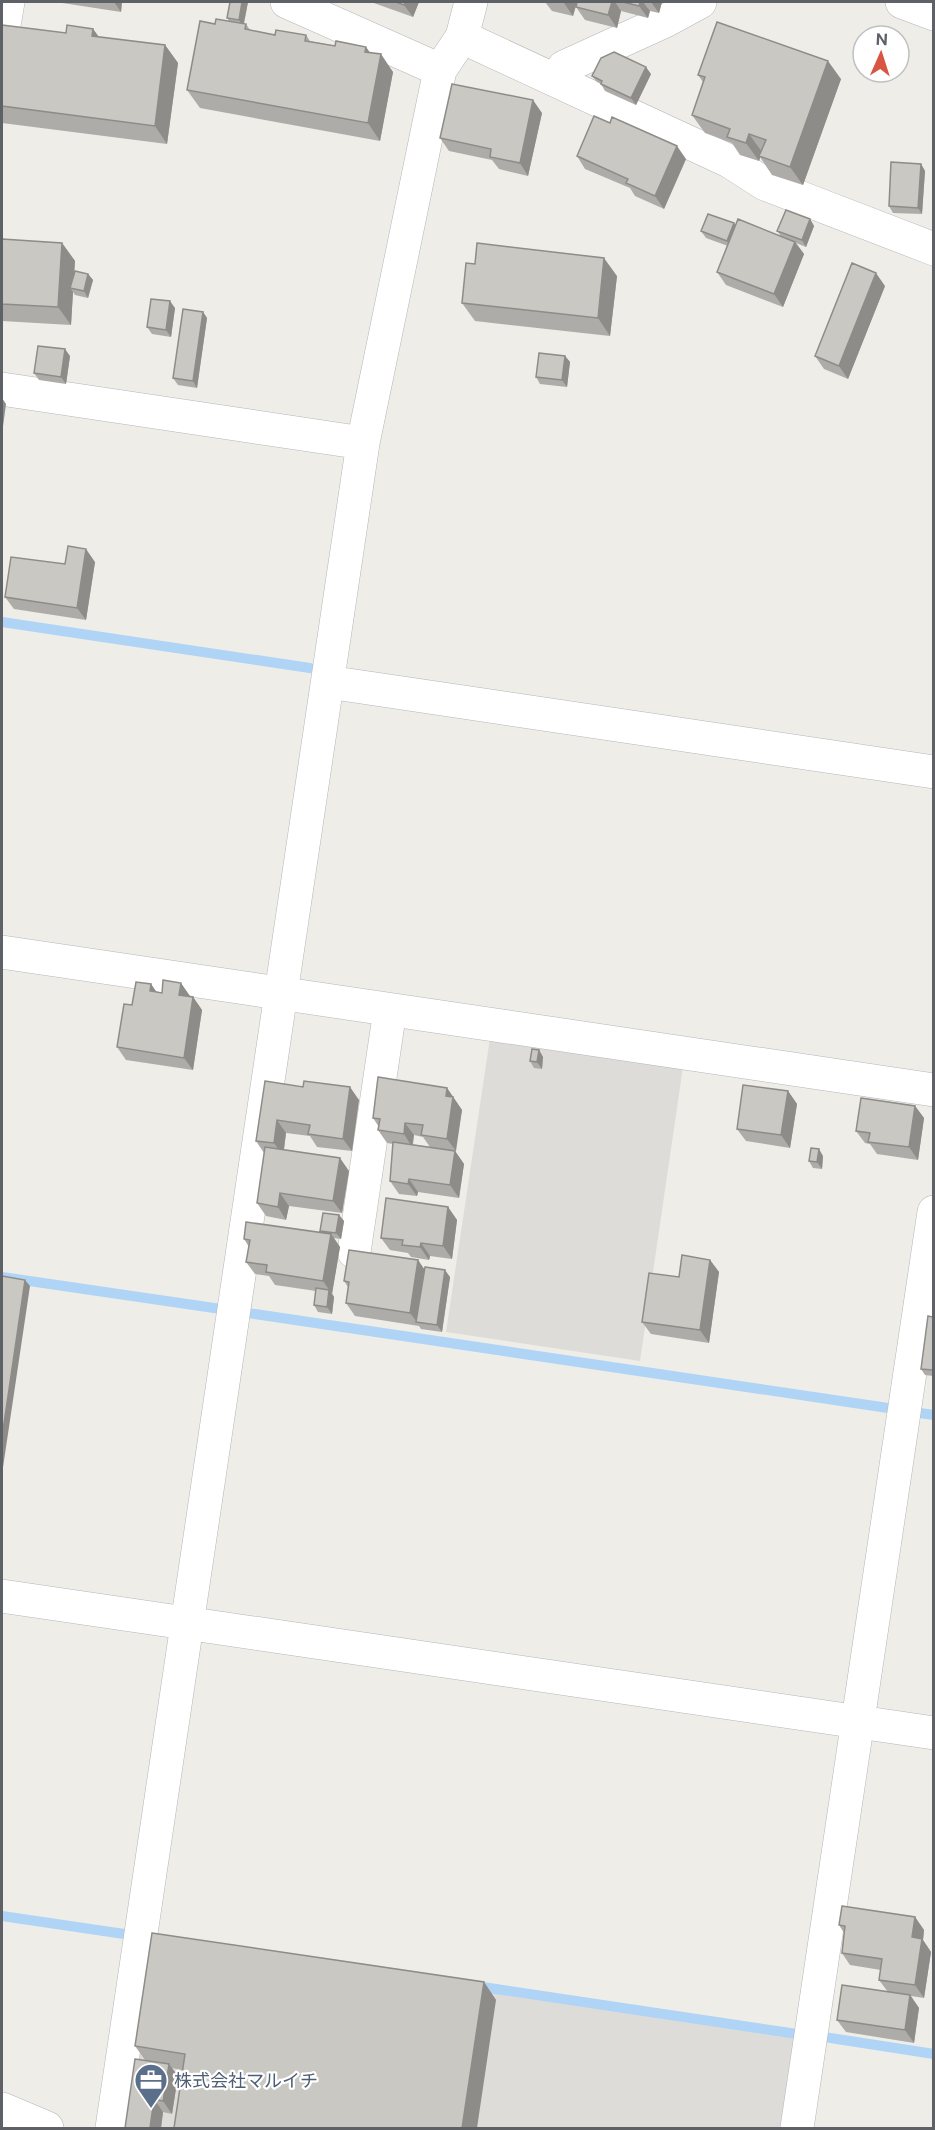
<svg xmlns="http://www.w3.org/2000/svg" width="935" height="2130" font-family="'Public Sans','Noto Sans JP',sans-serif">
<style>
.industrial{fill:#dedcd9}
.lines{fill:none;stroke-linecap:round;stroke-linejoin:round}
.stream{stroke:#afd4f6;stroke-width:10}
.minor-casing{stroke:#b4b6ba;stroke-width:34}
.minor{stroke:#fff;stroke-width:33}
.wall{fill:#aeaca8;fill-rule:evenodd}
.shaded-wall{fill:#8d8c88}
.building{fill:#cac8c3;stroke:#8d8c88;stroke-width:1.5}
.labels{text-anchor:middle;dominant-baseline:central;stroke-width:4.5;stroke-linejoin:round;paint-order:stroke}
.service-label{font-size:18px;fill:#4e5e75;stroke:#fff;text-anchor:start}
</style>
<rect width="100%" height="100%" fill="#efede7"/>
<path class="industrial" d="M490 1038 683 1067 640 1361 446 1332Z
M151 1941 797 2036 783 2128H123Z"/>
<g class="lines">
<path class="stream" d="M2 622 310 668
M2 1277 221 1309
M248 1313 888 1408
M920 1413 934 1415
M2 1916 131 1935
M476 1986 797 2034
M824 2037 934 2054"/>
<defs>
<path id="minor" d="M287 2 440 70
M902 2 934 14
M2 37 8 2
M462 37 729 161 765 184 934 249
M557 81 564 67 665 21 700 2
M2 389 363 443
M328 682 934 772
M2 952 934 1090
M354 1252 390 1010
M2 1596 934 1733
M2 2109 47 2128
M112 2128 363 443 440 70 462 37 471 2
M797 2128 934 1212"/>
</defs>
<use href="#minor" class="minor-casing"/>
<use href="#minor" class="minor"/>
</g>
<path class="wall" d="M56 2H122L121 12Z
M230 2H248L244 24H246L250 30 275 35H306L310 41 370 52 393 72 380 141 200 108 187 90 215 24 229 21 227 18Z
M371 2H419L413 17Z
M545 2H577L573 16 552 11Z
M577 2H662L659 13 650 11 648 18 621 11 617 28 585 20 576 7Z
M2 25 66 33 93 29 99 37 165 45 178 63 167 144 2 123Z
M651 74 636 105 605 91 601 84 597 82 592 76Z
M698 75 841 79 803 185 772 175 760 157 759 161 740 155 732 143 705 133 692 115 703 82Z
M542 113 528 176 499 169 492 160 449 151 440 138Z
M577 156 686 159 664 209 635 196 630 188 585 169Z
M921 164 925 171 922 214 893 213 889 206Z
M810 219 814 226 806 247 796 243 804 254 783 307 726 285 717 272 728 246 706 238 701 231 736 226 781 236 777 231Z
M2 239 62 243 75 261 74 274H88L93 280 88 298 75 295 73 292 71 325 2 321Z
M617 276 610 336 475 321 462 303Z
M885 286 848 379 824 369 815 356Z
M175 308 171 337 152 334 147 327Z
M203 312 207 318 197 388 178 385 173 378Z
M70 356 66 384 39 380 34 373Z
M565 356 570 362 567 387 540 384 536 377Z
M95 562 86 620 14 609 5 597 65 564Z
M151 984 156 992 190 996V997H193L202 1010 193 1070 126 1060 117 1047 132 1005Z
M539 1050 543 1057 542 1069 534 1068 530 1061Z
M265 1081 359 1100 352 1151 317 1147 310 1136 286 1133 284 1150 349 1171 342 1213 289 1206 286 1220 266 1216 257 1203 264 1153 256 1141Z
M447 1088 462 1110 455 1151 464 1164 459 1198 418 1192 417 1196 399 1194 390 1181 393 1144 387 1143 378 1130 379 1127 373 1118ZM414 1135 423 1137 430 1147 413 1145Z
M788 1091 797 1104 790 1148 746 1141 737 1129Z
M915 1106 924 1118 918 1160 877 1154 870 1144 865 1143 856 1131Z
M823 1156 822 1169 813 1168 809 1161Z
M448 1207 457 1220 452 1259 430 1256 429 1260 411 1257 408 1253 390 1250 381 1238Z
M339 1215 344 1221 341 1239 334 1238 340 1247 332 1293 334 1297 332 1314 318 1312 314 1305 316 1291 275 1285 269 1276 255 1274 246 1262 249 1247 244 1239 322 1233 320 1231Z
M418 1260 424 1270 450 1277 442 1332 421 1329 419 1326 355 1316 346 1303 348 1287 344 1281Z
M710 1260 719 1272 709 1343 651 1334 642 1322 679 1277Z
M933 1317V1376L925 1375 921 1369Z
M915 1917 924 1930 923 1940 931 1952 924 1998 911 1996 919 2008 914 2043 846 2032 837 2020 888 1992 879 1980 881 1970 850 1965 842 1953 844 1933 839 1925Z
M484 1982 496 2000 182 2070 172 2068 178 2076 172 2114 163 2112 161 2128 145 2060 135 2046Z"/>
<path class="shaded-wall" d="M114 2H122L121 12Z
M242 2H248L243 27 239 20Z
M405 2H419L413 17 404 5Z
M565 2H577L573 16 564 3Z
M612 2H615L621 11 617 28 608 15Z
M640 2H643L650 11 648 18 639 6Z
M651 2H662L659 13Z
M93 29 106 47 92 36Z
M165 45 178 63 167 144 155 126Z
M366 47 379 65 381 54 393 72 380 141 368 123 365 52Z
M828 61 841 79 803 185 790 167Z
M646 67 651 74 636 105 631 98Z
M533 100 542 113 528 176 520 163Z
M749 134 762 152 759 161 746 143Z
M677 146 686 159 664 209 655 196Z
M921 164 925 171 922 214 918 208Z
M810 219 814 226 806 247 802 240Z
M734 223 739 230 731 248 727 241Z
M795 242 804 254 783 307 774 294Z
M62 243 75 261 73 289 70 288 73 292 71 325 58 307Z
M604 258 617 276 610 336 598 318Z
M876 273 885 286 848 379 839 366Z
M88 274 93 280 88 298 84 291Z
M170 301 175 308 171 337 166 330Z
M203 312 207 318 197 388 193 381Z
M65 349 70 356 66 384 61 377Z
M565 356 570 362 567 387 562 380Z
M2 398 6 404 2 434Z
M86 549 95 562 86 620 77 608Z
M181 983 190 996 188 1008 179 995Z
M151 984 160 997 150 991Z
M193 997 202 1010 193 1070 184 1058Z
M539 1050 543 1057 542 1069 537 1062Z
M350 1087 359 1100 352 1151 343 1139Z
M447 1088 462 1110 456 1151 447 1139 446 1096Z
M788 1091 797 1104 790 1148 781 1135Z
M915 1106 924 1118 918 1160 909 1147Z
M277 1120 286 1133 283 1156 274 1143Z
M405 1123 414 1135 412 1147 404 1134Z
M819 1149 823 1156 822 1169 817 1162Z
M455 1151 464 1164 459 1198 450 1185Z
M340 1158 349 1171 342 1213 333 1201Z
M409 1179 418 1192 417 1196 408 1184Z
M280 1193 289 1206 286 1220 278 1207Z
M448 1207 457 1220 452 1259 443 1246Z
M339 1215 344 1221 341 1239 336 1233Z
M331 1234 340 1247 332 1294 323 1281Z
M421 1243 430 1256 429 1260 420 1247Z
M418 1260 427 1273 417 1322 410 1313Z
M710 1260 719 1272 709 1343 700 1330Z
M445 1270 450 1277 442 1332 437 1325Z
M25 1280 30 1286 2 1474V1437Z
M329 1290 334 1297 332 1314 327 1307Z
M915 1917 924 1930 923 1940 931 1952 924 1998 915 1985 912 1937Z
M484 1982 496 2000 477 2128H462Z
M910 1995 919 2008 914 2043 905 2030Z
M169 2064 178 2076 172 2114 163 2101Z
M154 2099 163 2112 161 2128H150Z"/>
<path class="building" d="M230 2H242L239 20 227 18Z
M396 2H405L404 5Z
M577 2H612L608 15 576 7Z
M623 2H640L639 6Z
M216 19 246 24 245 29 275 35 276 30 306 35 305 41 335 46 336 41 366 47 365 52 381 54 368 123 187 90 200 21 215 24Z
M717 22 828 61 790 167 759 156 766 140 749 134 746 143 727 137 730 129 692 115 705 77 698 75Z
M2 25 66 33 67 25 93 29 92 36 165 45 155 126 2 106Z
M614 52 646 67 631 98 601 84 602 81 592 76 601 58Z
M452 84 533 100 520 163 490 157 491 149 440 138Z
M594 116 610 123 612 117 677 146 655 196 626 183 628 179 577 156Z
M891 162 921 164 918 208 889 206Z
M786 210 810 219 802 240 777 231Z
M708 214 734 223 727 241 701 231Z
M738 219 795 242 774 294 717 272Z
M2 239 62 243 58 307 2 304Z
M477 243 604 258 598 318 462 303 466 263 475 264Z
M852 263 876 273 839 366 815 356Z
M75 271 88 274 84 291 70 288Z
M151 299 170 301 166 330 147 327Z
M183 309 203 312 193 381 173 378Z
M38 346 65 349 61 377 34 373Z
M539 353 565 356 562 380 536 377Z
M68 546 86 549 77 608 5 597 11 557 65 564Z
M163 980 181 983 179 995 193 997 184 1058 117 1047 124 1004 132 1005 136 982 151 984 150 991 162 993Z
M532 1049 539 1050 537 1062 530 1061Z
M378 1077 447 1088 446 1096 453 1097 447 1139 421 1135 423 1125 405 1123 404 1134 378 1130 380 1119 373 1118Z
M265 1081 303 1087 304 1081 350 1087 343 1139 308 1134 310 1125 277 1120 274 1143 256 1141Z
M743 1085 788 1091 781 1135 737 1129Z
M861 1098 915 1106 909 1147 868 1142 870 1133 856 1131Z
M393 1142 455 1151 450 1185 409 1179 408 1184 390 1181Z
M265 1147 340 1158 333 1201 280 1193 278 1207 257 1203Z
M811 1148 819 1149 817 1162 809 1161Z
M386 1198 448 1207 443 1246 421 1243 420 1247 402 1245 403 1240 381 1238Z
M323 1213 339 1215 336 1233 320 1231Z
M246 1222 331 1234 323 1281 266 1272 267 1265 246 1262 250 1240 244 1239Z
M349 1250 418 1260 410 1313 346 1303 349 1282 344 1281Z
M682 1255 710 1260 700 1330 642 1322 649 1273 679 1277Z
M425 1267 445 1270 437 1325 416 1322Z
M2 1276 25 1280 2 1437Z
M316 1288 329 1290 327 1307 314 1305Z
M928 1316 933 1317V1370L921 1369Z
M842 1906 915 1917 912 1937 922 1939 915 1985 879 1980 882 1959 842 1953 845 1926 839 1925Z
M152 1933 484 1982 462 2128H174L185 2054 135 2046Z
M842 1985 910 1995 905 2030 837 2020Z
M135 2059 169 2064 163 2101 154 2099 150 2128H125Z"/>
<defs>
<symbol id="office-pin" viewBox="-11 -11 22 30"><path d="M0 17L-7.5 6A9.5 9.5 0 1 1 7.5 6Z" fill="#5c6f8a" stroke="#fff"/><path d="M-6-3h4V-5.5h4V-3h4V5H-6ZM-1-4.5V-3h2v-1.5ZM-6 0V1H6V0Z" fill="#fff"/></symbol>
</defs>
<g fill-rule="evenodd">
<use href="#office-pin" x="132" y="2061" width="38" height="52"/>
</g>
<g class="labels">
<g class="service-label">
<text x="174" y="2080">株式会社マルイチ</text>
</g>
</g>
<rect width="935" height="2130" fill="none" stroke="#5e6165" stroke-width="6"/>
<g transform="translate(881 54) rotate(3)"><circle r="28" fill="#ffffff" stroke="#bfc0c1" stroke-width="1.5"/>
<path d="M0-4.5L10 22L0 15L-10 22Z" fill="#d85543"/>
<text y="-9" font-size="16" font-weight="bold" text-anchor="middle" fill="#5e6165">N</text>
</g>
</svg>
